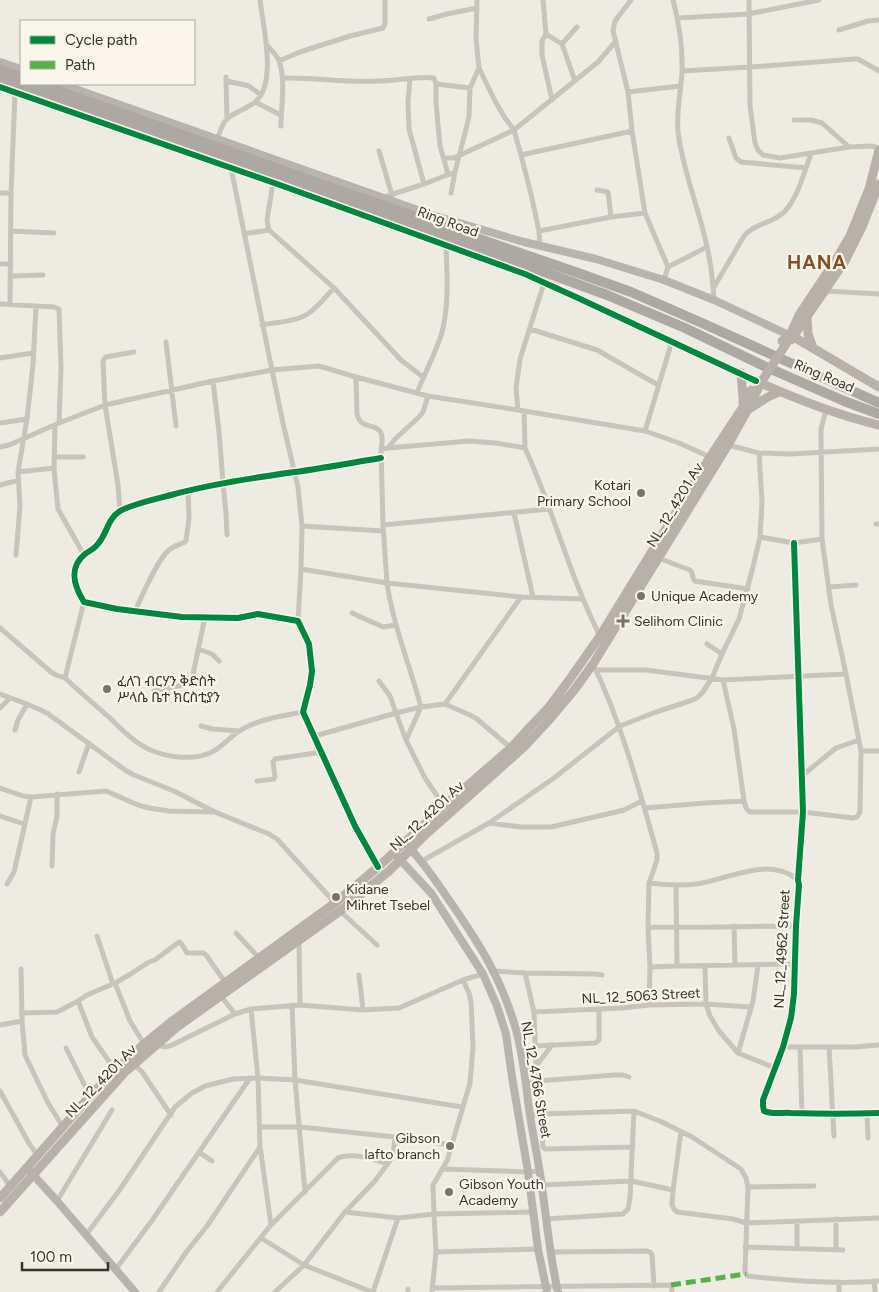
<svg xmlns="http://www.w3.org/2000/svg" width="879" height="1292" font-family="Figtree,'Noto Sans Ethiopic',sans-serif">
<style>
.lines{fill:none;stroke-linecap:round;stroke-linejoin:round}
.street{stroke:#c8c3bb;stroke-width:5}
.secondary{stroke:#b8b3ac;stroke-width:8}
.primary{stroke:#b7b1aa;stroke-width:9}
.highway{stroke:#ada9a2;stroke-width:10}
.primary-bridge{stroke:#b7b1aa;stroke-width:9}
.quiet{stroke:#56b246;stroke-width:5;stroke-dasharray:10 5;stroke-linecap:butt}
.cycleway-casing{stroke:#faf6eb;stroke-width:9}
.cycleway{stroke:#00873e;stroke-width:6}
.poi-dot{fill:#78726a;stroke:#faf6eb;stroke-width:2}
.labels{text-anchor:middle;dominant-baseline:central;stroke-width:4.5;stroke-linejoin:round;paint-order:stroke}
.street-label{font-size:14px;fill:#393129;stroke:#faf6eb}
.poi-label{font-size:14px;fill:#393129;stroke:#faf6eb;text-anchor:start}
.district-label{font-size:19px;font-weight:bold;letter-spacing:1px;fill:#8a4d20;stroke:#faf6eb}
</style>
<rect width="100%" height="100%" fill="#eeebe3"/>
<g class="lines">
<path class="street" d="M477 0 476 39 479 68 495 101 505 118 514 130 521 155 531 194 539 231 540 246
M543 0 546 34 542 41V55L552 100
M631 0 615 21 613 31 628 92 632 131 645 213 668 267 664 280
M673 0C679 23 683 47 682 72 681 92 676 112 678 132 683 172 699 208 707 247 711 264 713 282 714 300
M749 0 750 106 755 143 758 150 763 155 780 158 849 147 872 146 879 148
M678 18 748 14 819 0
M429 19 447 14 477 8
M839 30 868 21 879 20
M546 34 562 44 575 81
M562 44 577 27
M267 45C271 50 277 55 279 61 286 79 281 107 281 126
M279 61 300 52 350 36 383 28 385 24V0
M682 71 751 67 854 59H858L879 71
M226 77 227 119
M282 78C315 77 347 83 379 81 397 81 416 76 434 78L436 84V103L440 146 448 174
M410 79 408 102 409 129 424 184
M227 81 249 86 261 95
M436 84 470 88
M628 92 680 86
M255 102 281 115
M794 120H811L822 123 849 147
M729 138 736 158 741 162 806 168
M217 139C220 133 222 123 227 119 234 112 246 109 254 103 278 85 263 27 260 0
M379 151 392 195
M521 155 632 131
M444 158H454L514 130 598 62 616 41
M231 168 272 370 319 366 356 377 428 396 518 410 645 431 679 443 710 457
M273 183 267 220 269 230 334 288 401 360 423 377
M597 190 608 192 611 217
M0 193H11
M451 193 455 172
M384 197 424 184 455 172 469 117 470 88 479 68
M11 231 54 233
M539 231 611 217 645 213
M244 234 269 230
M0 264H11
M668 267 707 247
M11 276 43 275
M714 287 744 236C753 225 767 224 779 216 796 206 804 172 811 154
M825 291 879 294
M0 304 54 307 59 309 61 368 59 423
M10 304 11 193 15 93
M262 325C277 322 296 322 309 313 318 307 326 296 334 288
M530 329 597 350 658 385
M166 342 176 426
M0 358 33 353
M356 377 357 414C361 431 376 422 381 433 383 437 382 444 381 449
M213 381 219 432 223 483 226 513 227 535
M417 393C425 371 438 350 443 328 449 301 447 273 446 246
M428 396 423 412 418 418 395 439 388 448 381 449 383 525 387 583 521 597 583 599
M518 410 516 388 520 359 544 283
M524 411 525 448
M0 423 27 419
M55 425 54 468 58 509 84 555
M645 431 672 341
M728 445 759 453 790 454 879 449
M0 447 9 445 59 423 105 405 213 381 272 370 283 423 298 487 302 526 301 569 387 583C393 625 410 666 421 707L445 704 470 715 477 719 511 748
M388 448 469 441 496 443 525 448C553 509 569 575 600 636
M54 457H83
M18 472 54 468
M0 485 19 480
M120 511 118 485 105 405 103 363 104 359 106 357 134 352
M514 513 533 597
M876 524H879
M383 525 549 509
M302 526 383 531
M760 537 794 543 822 539
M794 543 803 812 798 880 799 885 796 926 794 994 791 1018 783 1047 763 1100V1106L764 1111C772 1115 783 1112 791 1113 821 1114 850 1114 879 1113
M16 555 20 506 18 472 27 419 33 365 36 306
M658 558 690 570C694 573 691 578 695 581L748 589
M829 587 856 585
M135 611C142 596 157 560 169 550 174 545 181 545 186 541L189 518 188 490
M352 613 383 627 396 625
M298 621 301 569
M0 628 51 672 56 675 65 678 84 602
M707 644 722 654
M198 649 212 654 219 661
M593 664C622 724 639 789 657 853V860L649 883 648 927 650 967 649 1005
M596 670H646L723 680 846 674
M65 678C80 692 95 705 111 719 123 731 137 745 153 751 171 758 193 760 210 753 222 748 230 736 241 730 259 719 282 716 303 712
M723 680 734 729 744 801
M379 681 390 696 396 713 421 707
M154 691 187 684 192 679 205 617
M0 694 27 704 47 713 125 770 134 775 174 791 215 812 269 834 277 839 335 903
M445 704 521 597
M421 707 406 740 425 778 444 806
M0 708 10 698
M201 726 212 729 239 731
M15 730 18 720 27 704
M315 736 396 713 406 740
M861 751H879
M79 772 89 743
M803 775 836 748 859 740
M257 781 274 779 275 777 273 762 275 759 322 752
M0 788 23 796 31 797 106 791 138 805 149 808 169 811 212 812
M645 808 705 803 744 801 746 808 750 812H803L853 818 857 817 860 812 861 751 846 674 831 605 822 539 821 436V429L826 410
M0 816 24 824
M489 823 554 778 620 726 656 712 690 701 697 698 702 693 712 678 722 654 739 619 753 567 760 537 762 502 759 453
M422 861 489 823 521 827H551L616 812 624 810 642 801
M52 866 53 834 57 816V794
M378 867 355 826 303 712 310 685 312 671 309 644 298 621 258 614 238 618 182 617 117 609 84 602C74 586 68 568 85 554 89 551 94 549 97 545 107 535 107 519 120 511 130 505 155 499 167 496 207 485 247 479 287 473 319 469 350 463 381 458
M649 883C665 885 680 886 696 884 727 880 769 855 798 880
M7 884 14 872 31 797
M676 886 677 966
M340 911 377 945
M734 926 735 965
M648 927C697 928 747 926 796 926
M236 933 259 958
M97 936 113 984
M299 941 300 1005
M705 966 706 1004 710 1016 719 1031 738 1053 775 1068
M650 967 677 966 795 964
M21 969 22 1021 25 1055 48 1103 63 1127
M494 971 525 973 596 974 602 975
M525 973 534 1012 536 1065 543 1147 545 1149 633 1147
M359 975 363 1010
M115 983 130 1021 144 1044
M221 996 235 1014
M78 1001 87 995 115 983 129 975 149 962 155 960 179 942 181 943 187 953H203L206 955 225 982
M292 1005 295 1080 305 1192
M251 1009 258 1078 260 1146 271 1225
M534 1012 622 1008 649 1005 706 1004 750 1007
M22 1013 57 1012 78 1001 92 1037 115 1070
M0 1025 22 1021
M157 1045 166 1047 172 1045 235 1014 251 1009 300 1005 363 1010 399 1008 463 980 483 974
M535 1046 595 1043 599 1040V1009
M783 1047H854L879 1045
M800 1047 802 1114
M829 1047 834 1136
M66 1048 90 1096
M738 1053 753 1001 758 965
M134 1064 142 1072 171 1115
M537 1065 552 1045
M526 1084 538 1081 614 1075H623L629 1077
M0 1091 30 1145 38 1156
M867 1114 868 1138
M530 1115 541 1114 634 1111 662 1122 692 1137 741 1169 746 1178 748 1187 745 1271 746 1274 748 1276C791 1281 836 1285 879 1281
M260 1127H300L395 1137 452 1145
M199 1152 212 1161
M442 1169 528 1172 539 1171
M0 1172 10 1186
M542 1185 631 1181 673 1190 681 1132
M748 1187 814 1186
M673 1190 672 1205 674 1209 677 1212 733 1219 746 1223 879 1218
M57 1201 112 1110
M345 1212 398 1218 434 1214 433 1185 447 1161 470 1083 473 1047 471 1002 469 993 463 980
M546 1219 623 1214 628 1209 630 1198 634 1111
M797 1221V1248
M86 1235 121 1188 175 1107 192 1093 205 1086 233 1079 258 1078 295 1080 462 1107
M261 1238 304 1265 372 1292
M745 1247 843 1250
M836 1250V1219
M436 1252 538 1249
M550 1252 647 1251 650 1252 652 1255 654 1286
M116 1269 153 1219 250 1078
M874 1281 875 1292
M839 1282V1292
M432 1288 671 1285 672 1292
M159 1292 187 1251 207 1226 260 1147
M217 1292 271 1225 338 1158C351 1152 375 1159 387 1164
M275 1292 304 1265 345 1212 375 1181 393 1156 395 1137
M373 1292 398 1218
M408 1292V1289
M432 1292 436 1252 434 1214 533 1212"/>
<path class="secondary" d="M0 62 21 69
M61 84 432 215 524 242 596 259 664 280 714 300 793 337
M0 87 280 185 525 274 578 298 756 381
M408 846C424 863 436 881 449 900 479 943 502 979 516 1030 524 1058 526 1088 530 1116 534 1140 539 1164 542 1187 547 1222 550 1258 558 1292
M394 853 431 893 483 974 497 1006 506 1034 512 1077 528 1172 538 1249 547 1292
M27 1168 57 1201 135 1292"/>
<path class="primary" d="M807 318 808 334 813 348
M794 337 879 387
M791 340 845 261 862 227 879 184
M782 341 790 335 799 315 837 258 850 236 869 189 879 150
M741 373 743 397V403
M756 381C796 399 836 415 879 425
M749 409 768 397 779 392
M0 1198 90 1096 115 1070 144 1044 171 1022 335 903 378 867 444 806 511 748 530 727 549 707 567 683 600 636 710 457 743 407 751 390
M0 1212 125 1072 177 1027 340 911 389 871 423 837 524 747 549 720 575 689 593 664 728 445 748 409 762 381"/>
<path class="highway" d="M0 70 21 77
M0 78 452 238 607 295 685 328 764 366 844 401 879 414
M39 84 315 182 578 273 631 292 702 323 879 403"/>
<path class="primary-bridge" d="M762 381 786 344"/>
<path class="quiet" d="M671 1285 746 1274"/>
<defs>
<path id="cycleway" d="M0 87 280 185 525 274 578 298 756 381
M794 543 803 812 798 880 799 885 796 926 794 994 791 1018 783 1047 763 1100V1106L764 1111C772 1115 783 1112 791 1113 821 1114 850 1114 879 1113
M378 867 355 826 303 712 310 685 312 671 309 644 298 621 258 614 238 618 182 617 117 609 84 602C74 586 68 568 85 554 89 551 94 549 97 545 107 535 107 519 120 511 130 505 155 499 167 496 207 485 247 479 287 473 319 469 350 463 381 458"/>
</defs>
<use href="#cycleway" class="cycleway-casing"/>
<use href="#cycleway" class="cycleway"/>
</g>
<g class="poi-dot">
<circle cx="641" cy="493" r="5"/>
<circle cx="641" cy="596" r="5"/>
<path d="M620.5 613.5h5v5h5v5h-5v5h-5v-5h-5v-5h5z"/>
<circle cx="107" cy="689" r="5"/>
<circle cx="336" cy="897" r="5"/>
<circle cx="450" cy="1146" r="5"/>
<circle cx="449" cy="1192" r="5"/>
</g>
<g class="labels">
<g class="street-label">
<text transform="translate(448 222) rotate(20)">Ring Road</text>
<text transform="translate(824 376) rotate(23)">Ring Road</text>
<text transform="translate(675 505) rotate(-59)">NL_12_4201 Av</text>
<text transform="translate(427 816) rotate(-43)">NL_12_4201 Av</text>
<text transform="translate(782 949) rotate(-87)">NL_12_4962 Street</text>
<text transform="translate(641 996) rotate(-3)">NL_12_5063 Street</text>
<text transform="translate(536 1080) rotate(80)">NL_12_4766 Street</text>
<text transform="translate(101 1081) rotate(-46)">NL_12_4201 Av</text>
</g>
<g class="poi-label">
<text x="631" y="485" text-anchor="end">Kotari<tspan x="631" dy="16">Primary School</tspan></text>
<text x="651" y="596">Unique Academy</text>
<text x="634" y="621">Selihom Clinic</text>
<text x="117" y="681">ፈለገ ብርሃን ቅድስት<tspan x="117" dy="16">ሥላሴ ቤተ ክርስቲያን</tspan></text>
<text x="346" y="889">Kidane<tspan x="346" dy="16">Mihret Tsebel</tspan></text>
<text x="440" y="1138" text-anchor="end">Gibson<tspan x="440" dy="16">lafto branch</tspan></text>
<text x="459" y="1184">Gibson Youth<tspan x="459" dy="16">Academy</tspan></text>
</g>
<g class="district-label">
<text x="817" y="262">HANA</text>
</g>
</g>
<rect x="20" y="20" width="175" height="65" fill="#faf6eb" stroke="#ada79d"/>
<rect x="30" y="36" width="25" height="8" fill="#00873e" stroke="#ada79d"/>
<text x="65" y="45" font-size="15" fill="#393129">Cycle path</text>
<rect x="30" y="61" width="25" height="8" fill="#56b246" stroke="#ada79d"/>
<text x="65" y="70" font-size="15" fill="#393129">Path</text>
<path d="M22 1262v8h86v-8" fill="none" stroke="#393129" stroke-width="2.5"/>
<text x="30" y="1262" font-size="15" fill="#393129" stroke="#faf6eb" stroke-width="4" paint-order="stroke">100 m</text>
</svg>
